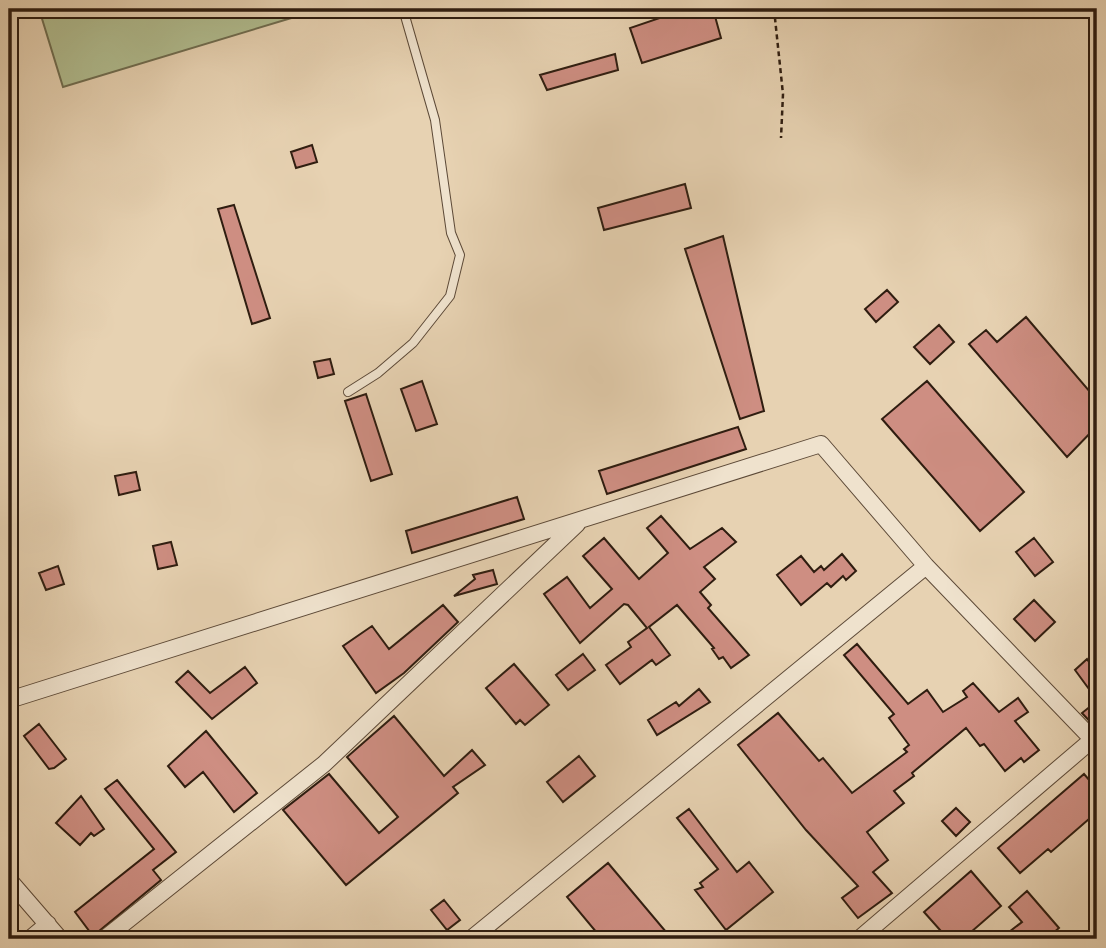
<svg xmlns="http://www.w3.org/2000/svg" width="1106" height="948" font-family="'IM FELL DW Pica',serif">
<style>
.green{fill:#b1bd90;stroke:#706d50;stroke-width:2}
.building{fill:#ce8e82;stroke:#2f1d10;stroke-width:2}
.lines{fill:none;stroke-linecap:round;stroke-linejoin:round}
.service-casing{stroke:#5d4a38;stroke-width:10}
.minor-casing{stroke:#5d4a38;stroke-width:18}
.path{stroke:#2f1d10;stroke-width:2.5;stroke-dasharray:5 3.5;stroke-linecap:butt}
.service{stroke:#efe2cd;stroke-width:8}
.minor{stroke:#efe2cd;stroke-width:16}
</style>
<rect width="100%" height="100%" fill="#e7d2b2"/>
<filter id="stains"><feTurbulence type="fractalNoise" baseFrequency=".00286" numOctaves="4"/><feColorMatrix values="0 0 0 0 .2 0 0 0 0 .09 0 0 0 0 .02 0 0 0 .5 -.17"/></filter>
<radialGradient id="worn" r=".72"><stop offset=".6" stop-color="#630" stop-opacity="0"/><stop offset="1" stop-color="#630" stop-opacity=".3"/></radialGradient>
<path class="green" d="M39 9H296L298 16 63 87Z"/>
<path class="building" d="M686 9H713L721 38 642 63 630 28Z
M615 54 618 70 547 90 540 75Z
M312 145 317 162 296 168 291 152Z
M685 184 691 208 604 230 598 208Z
M234 205 270 318 252 324 218 209Z
M723 236 764 411 740 419 685 249Z
M887 290 898 302 876 322 865 309Z
M1026 317 1097 400V426L1067 457 969 344 986 330 997 342Z
M939 325 954 342 930 364 914 347Z
M330 359 334 374 318 378 314 362Z
M422 381 437 424 416 431 401 389Z
M927 381 1024 492 980 531 882 419Z
M366 394 392 474 371 481 345 401Z
M738 427 746 449 607 494 599 471Z
M136 472 140 490 119 495 115 476Z
M517 497 524 519 412 553 406 531Z
M661 516 690 549 722 528 736 542 704 567 715 579 700 592 711 605 708 608 749 655 731 668 723 657 719 659 712 649 714 648 677 605 649 627 670 655 656 665 652 660 620 684 606 665 631 647 628 642 647 628 628 605 624 604 580 643 544 594 567 577 590 608 612 589 583 556 604 538 639 579 668 553 647 528Z
M1034 538 1053 562 1035 576 1016 552Z
M171 542 177 565 158 569 153 546Z
M842 554 856 571 846 580 843 576 831 587 827 583 801 605 777 575 801 556 814 572 821 566 824 570Z
M58 566 64 584 46 590 39 573Z
M493 570 497 584 454 596 475 579 473 575Z
M1034 600 1055 622 1035 641 1014 619Z
M443 605 458 622 404 673 376 693 343 646 372 626 389 649Z
M857 644 908 704 927 690 943 712 967 697 963 691 973 683 999 712 1018 698 1028 712 1015 721 1039 750 1024 762 1021 758 1005 771 984 744 980 746 966 728 912 773 914 776 894 791 904 803 867 832 888 860 873 872 892 893 858 918 842 898 858 886 806 830 738 745 778 713 819 761 823 758 852 793 907 752 904 749 909 745 889 718 894 714 844 655Z
M583 654 595 670 568 690 556 675Z
M1087 659 1097 674V700L1075 670Z
M514 664 549 705 525 725 520 720 516 724 486 688Z
M245 667 257 683 212 719 176 682 188 671 210 693Z
M699 689 710 702 657 735 648 720 676 702 679 706Z
M1097 701V729L1082 713Z
M394 716 444 776 472 750 485 765 453 787 458 793 346 885 283 810 329 774 379 833 398 817 347 757Z
M39 724 66 759 54 768 49 769 24 736Z
M206 731 257 793 234 812 203 772 185 787 168 766Z
M579 756 595 776 563 802 547 782Z
M1084 774 1097 789V812L1051 852 1048 849 1020 873 998 848Z
M117 780 176 852 153 870 161 880 93 936 75 912 154 849 105 789Z
M81 796 104 829 94 836 91 833 80 845 56 823Z
M956 808 970 822 956 836 942 821Z
M689 809 737 872 749 862 773 892 726 930 695 890 703 887 700 883 718 869 677 818Z
M608 863 672 939H602L567 897Z
M971 871 1001 906 963 939H948L924 912Z
M1027 891 1059 928 1046 939H1000L1022 922 1009 907Z
M444 900 460 920 447 930 431 910Z"/>
<g class="lines">
<defs>
<path id="service" d="M348 392 378 373 413 343 450 296 460 255 451 233 435 120 403 9"/>
<path id="minor" d="M9 700 821 444 926 566 1097 744
M9 880 60 939
M30 939 48 924
M104 939 324 764 577 524
M471 939 926 566
M859 939 1093 739"/>
</defs>
<use href="#service" class="service-casing"/>
<use href="#minor" class="minor-casing"/>
<path class="path" d="M774 9 783 94 781 138"/>
<use href="#service" class="service"/>
<use href="#minor" class="minor"/>
</g>
<rect width="1106" height="948" fill="none" stroke="#e7d2b2" stroke-width="35"/>
<rect x="10" y="10" width="1085" height="927" fill="none" stroke="#2f1d10" stroke-width="3.5"/>
<rect x="18" y="18" width="1071" height="913" fill="none" stroke="#2f1d10" stroke-width="2"/>
<rect width="100%" height="100%" filter="url(#stains)"/>
<rect width="100%" height="100%" fill="url(#worn)"/>
</svg>
